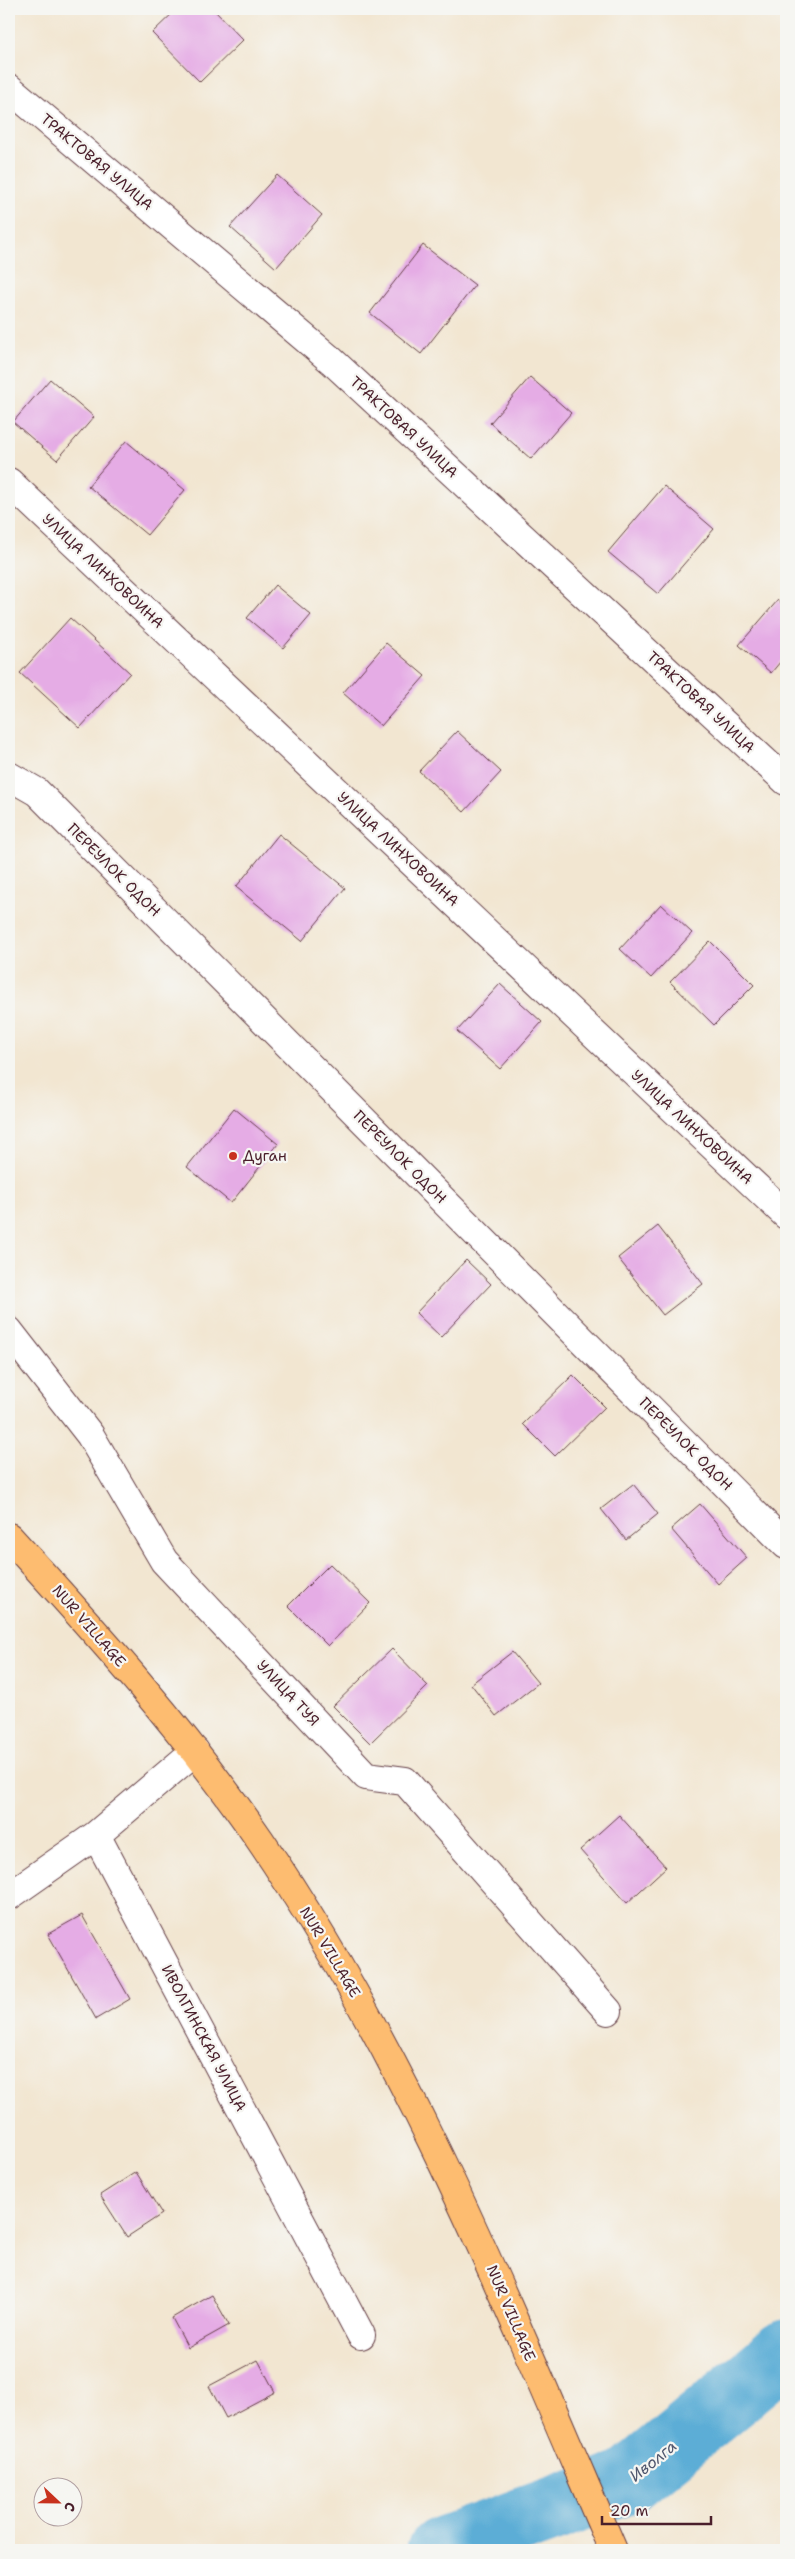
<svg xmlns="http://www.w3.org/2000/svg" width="795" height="2559" font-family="'Shantell Sans',sans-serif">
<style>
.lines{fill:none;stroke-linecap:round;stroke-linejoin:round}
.river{stroke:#5cadd6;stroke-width:65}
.building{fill:#e5ace5}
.minor-casing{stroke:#633d44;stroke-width:30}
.highway-casing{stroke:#633d44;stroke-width:30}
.minor{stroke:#fff;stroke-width:28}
.highway{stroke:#fdbc70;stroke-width:28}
.poi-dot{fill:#c8321e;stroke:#f6f6f2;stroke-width:2}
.labels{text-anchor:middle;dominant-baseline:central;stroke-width:4.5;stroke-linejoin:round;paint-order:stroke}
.street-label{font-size:15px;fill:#4a1f2b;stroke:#f6f6f2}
.poi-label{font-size:15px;fill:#4a1f2b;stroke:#f6f6f2;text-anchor:start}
.water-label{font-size:16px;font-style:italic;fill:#51586f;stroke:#f6f6f2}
</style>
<rect width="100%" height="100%" fill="#f6f6f2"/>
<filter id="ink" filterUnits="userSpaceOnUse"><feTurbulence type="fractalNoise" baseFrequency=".02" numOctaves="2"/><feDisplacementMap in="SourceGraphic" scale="10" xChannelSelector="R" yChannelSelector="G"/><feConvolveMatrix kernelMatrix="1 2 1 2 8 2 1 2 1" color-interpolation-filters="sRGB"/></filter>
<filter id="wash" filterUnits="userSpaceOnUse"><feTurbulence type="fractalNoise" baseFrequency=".0096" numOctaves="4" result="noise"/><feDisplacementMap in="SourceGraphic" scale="20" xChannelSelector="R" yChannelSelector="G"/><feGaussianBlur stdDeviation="1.12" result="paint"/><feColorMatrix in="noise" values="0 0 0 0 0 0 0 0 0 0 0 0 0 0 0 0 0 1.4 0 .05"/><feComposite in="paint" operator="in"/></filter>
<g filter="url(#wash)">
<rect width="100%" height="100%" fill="#f2e6d1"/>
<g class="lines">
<path class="river" d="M440 2550 628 2482 786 2352"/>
</g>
<g id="blocks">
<path class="building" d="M177 9H213L243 40 200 82 152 33Z
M277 175 322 215 276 268 230 227Z
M423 245 475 285 421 354 370 313Z
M530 377 571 413 531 459 490 423Z
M50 379 94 417 57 460 13 422Z
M126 441 185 490 147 535 88 486Z
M664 486 714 529 658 594 608 552Z
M275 585 311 615 283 648 247 618Z
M778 600 786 607V655L771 673 739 645Z
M70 618 130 673 80 728 20 673Z
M386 643 425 676 381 726 343 693Z
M457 731 501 772 464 812 419 771Z
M279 834 345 888 302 941 236 887Z
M661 904 692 933 651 978 620 949Z
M710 941 754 985 714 1025 670 982Z
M500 984 542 1022 500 1069 457 1031Z
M234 1108 278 1144 231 1203 187 1167Z
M658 1226 703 1284 663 1315 618 1258Z
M466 1260 491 1284 441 1337 416 1313Z
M573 1375 605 1407 555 1456 523 1424Z
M633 1484 658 1514 626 1540 601 1509Z
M700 1504 747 1558 718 1584 671 1529Z
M330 1564 370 1603 328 1646 288 1606Z
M392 1649 428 1686 370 1743 333 1706Z
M512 1652 538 1683 496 1716 471 1684Z
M9 1725 15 1732 9 1737Z
M619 1815 666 1867 627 1903 580 1850Z
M82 1915 130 1999 96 2019 48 1934Z
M136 2172 162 2214 127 2237 100 2195Z
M212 2295 229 2325 188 2348 172 2318Z
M258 2360 275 2392 226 2418 209 2386Z"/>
</g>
</g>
<g filter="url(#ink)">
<use href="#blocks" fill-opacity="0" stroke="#633d44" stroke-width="1"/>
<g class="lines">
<defs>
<path id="minor" d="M9 88 332 361 786 781
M9 482 786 1215
M9 776 37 792 786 1545
M9 1331 90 1435 164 1561 366 1776 405 1781 608 2011
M96 1835 361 2335
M9 1896 96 1835 195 1751"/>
<path id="highway" d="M9 1537C97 1633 186 1732 260 1840 410 2060 508 2307 613 2550"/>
</defs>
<use href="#minor" class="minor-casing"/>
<use href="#highway" class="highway-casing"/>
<use href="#minor" class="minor"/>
<use href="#highway" class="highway"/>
</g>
</g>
<circle class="poi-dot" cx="233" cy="1156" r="5"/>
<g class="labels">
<g class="street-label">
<text transform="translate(97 162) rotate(40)">ТРАКТОВАЯ УЛИЦА</text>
<text transform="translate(404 427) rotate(43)">ТРАКТОВАЯ УЛИЦА</text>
<text transform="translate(103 571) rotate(43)">УЛИЦА ЛИНХОВОИНА</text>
<text transform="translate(701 702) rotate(43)">ТРАКТОВАЯ УЛИЦА</text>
<text transform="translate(398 849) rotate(43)">УЛИЦА ЛИНХОВОИНА</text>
<text transform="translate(114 870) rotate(45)">ПЕРЕУЛОК ОДОН</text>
<text transform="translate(692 1127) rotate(43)">УЛИЦА ЛИНХОВОИНА</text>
<text transform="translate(400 1157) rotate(45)">ПЕРЕУЛОК ОДОН</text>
<text transform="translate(686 1444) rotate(45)">ПЕРЕУЛОК ОДОН</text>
<text transform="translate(89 1626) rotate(49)">NUR VILLAGE</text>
<text transform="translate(288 1693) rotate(47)">УЛИЦА ТУЯ</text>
<text transform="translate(330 1952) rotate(59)">NUR VILLAGE</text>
<text transform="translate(204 2038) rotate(62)">ИВОЛГИНСКАЯ УЛИЦА</text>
<text transform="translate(511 2313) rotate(67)">NUR VILLAGE</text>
</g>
<g class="poi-label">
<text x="243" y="1156">Дуган</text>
</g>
<g class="water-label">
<text transform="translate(653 2461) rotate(-39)">Иволга</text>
</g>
</g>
<rect width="795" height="2559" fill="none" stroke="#f6f6f2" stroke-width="30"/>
<g transform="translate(58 2502) rotate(112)"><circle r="24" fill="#f6f6f2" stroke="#b1a0a2"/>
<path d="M0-4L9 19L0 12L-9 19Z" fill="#c8321e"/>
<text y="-8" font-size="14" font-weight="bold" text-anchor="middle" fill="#4a1f2b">С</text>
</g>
<path d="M602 2516v8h109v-8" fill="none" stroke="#4a1f2b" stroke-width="2.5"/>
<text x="610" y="2516" font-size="15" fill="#4a1f2b" stroke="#f6f6f2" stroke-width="4" paint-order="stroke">20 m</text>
</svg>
